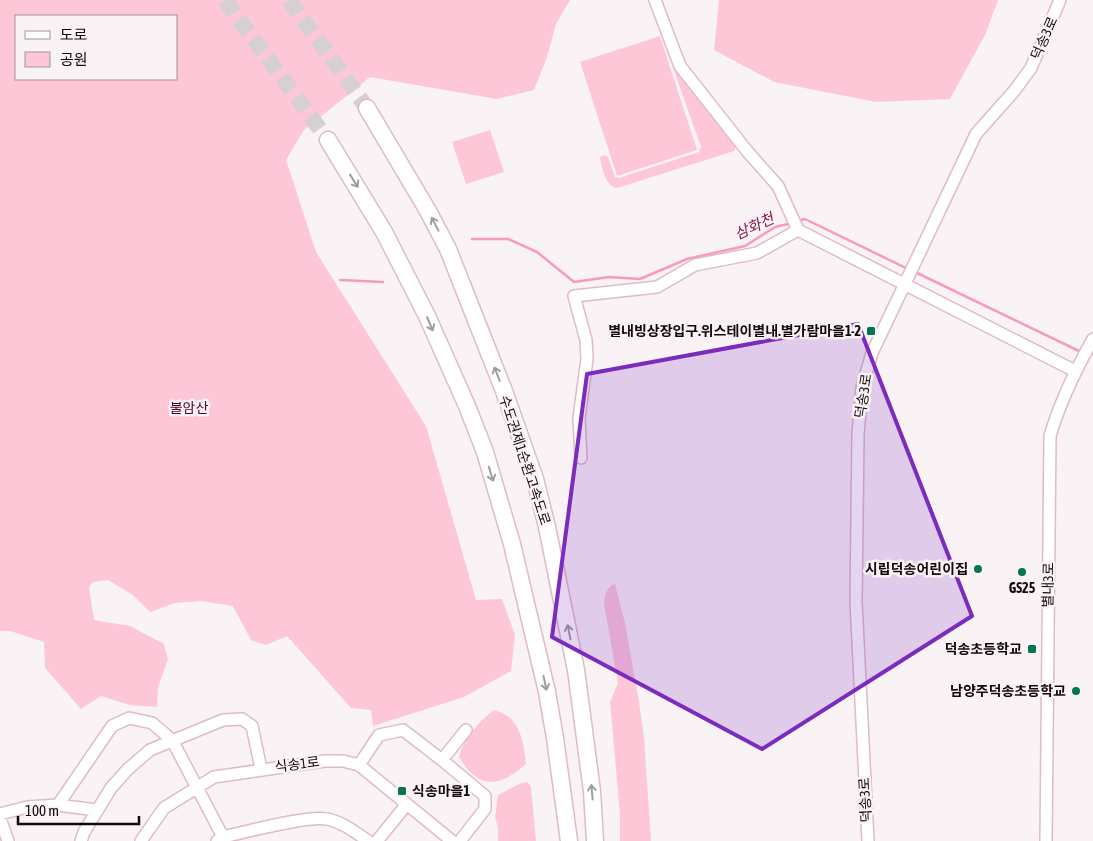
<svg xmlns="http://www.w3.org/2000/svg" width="1093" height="841" font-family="'Asap Condensed','Noto Sans KR',sans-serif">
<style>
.green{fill:#fdc7d7;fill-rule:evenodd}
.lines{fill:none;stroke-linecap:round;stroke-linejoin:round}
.stream{stroke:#f89ab8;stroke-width:2.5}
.highway-tunnel{stroke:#d7d0d2;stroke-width:16;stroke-dasharray:16 8;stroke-linecap:butt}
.minor-casing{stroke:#debbc5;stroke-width:14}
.highway-casing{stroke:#debbc5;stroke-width:19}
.minor{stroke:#fff;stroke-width:11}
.highway{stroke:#fff;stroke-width:16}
.oneway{stroke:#a09c9d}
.marked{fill:#7b2cbf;fill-opacity:0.2;stroke:#7b2cbf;stroke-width:4;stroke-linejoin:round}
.poi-dot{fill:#047550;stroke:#faf3f5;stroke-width:2}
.labels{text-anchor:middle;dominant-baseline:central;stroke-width:5;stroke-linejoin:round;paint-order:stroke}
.street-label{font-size:14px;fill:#12080b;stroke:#faf3f5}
.poi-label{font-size:14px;font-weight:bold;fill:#12080b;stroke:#faf3f5;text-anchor:end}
.park-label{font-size:14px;fill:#56012b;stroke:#faf3f5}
.water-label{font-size:15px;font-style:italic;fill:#831648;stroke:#faf3f5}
</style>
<rect width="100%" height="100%" fill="#faf3f5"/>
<path class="green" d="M0 0H570L556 24 547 57 534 90 497 99 370 77 304 130 286 160 316 252 426 426 476 600 502 599 515 635 511 671 464 697 373 726 371 710 351 708 287 636 266 645 251 640 233 606 201 601 175 603 150 612 133 595 108 580 93 582 89 587 94 620 130 626 164 644 168 659 158 687 157 707 130 705 101 696 81 709 45 668 44 642 10 631H0ZM16 16H176V79H16Z
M719 0H998L985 35 950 99 876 102 774 82 714 50Z
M660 36 697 150 617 176 580 62Z
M671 62 736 147 734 151 617 188C605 186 603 169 600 159L601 156 605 155 608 157 615 177 619 178 699 152 701 147Z
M490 130 504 172 466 184 452 142Z
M615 584 625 623 639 702 644 737 651 841H620V814L610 702 618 683 604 604C605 595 606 587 615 584Z
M494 710C520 716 524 742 526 764 499 788 479 790 459 757 464 738 479 721 494 710Z
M527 782 531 787 536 841H498V828L495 817 498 795 519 784Z"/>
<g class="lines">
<path class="stream" d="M797 221 805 219 908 269
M472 239H508L537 252 574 282 609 277 640 279 687 259 745 246 775 227 792 223
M915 272 1081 352
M340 280 383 282"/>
<path class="highway-tunnel" d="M225 0 328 140
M289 0 367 108"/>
<defs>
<path id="minor" d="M655 0 680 66 747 151 778 186 798 230 1075 371
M581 458 579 418 587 359 586 340 574 296 657 287 695 265 757 253 798 230
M442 760 466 730
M359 765 379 735 403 730 442 760 485 796V809L460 841
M58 805 112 726 129 718 152 723 172 740 223 837
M0 814 27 807 58 805 96 810
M0 818 8 841
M81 841 84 832 111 788 128 769 150 750 223 720 242 719 252 726 261 769
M141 841 164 808 214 777 325 761H343L359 765 452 841
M217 841 223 837C246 832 308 815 327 819 342 822 355 832 368 841
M377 841 407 804
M868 841 856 602 858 434 862 388 872 353 976 134 1015 90 1031 68 1060 0
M1046 841 1050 436C1060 402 1075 371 1093 339"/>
<path id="highway" d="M367 108 428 211 448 249 504 391 535 479 547 527 576 670 592 791 595 841
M328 140 384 232 427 316 467 406 485 452 512 544 547 692 555 738 569 841"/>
</defs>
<use href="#minor" class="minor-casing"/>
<use href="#highway" class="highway-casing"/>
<use href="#minor" class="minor"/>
<use href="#highway" class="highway"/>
</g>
<defs><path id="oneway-shaft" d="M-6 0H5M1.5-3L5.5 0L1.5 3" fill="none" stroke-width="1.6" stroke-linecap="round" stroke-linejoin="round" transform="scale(1.25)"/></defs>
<g class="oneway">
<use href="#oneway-shaft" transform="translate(354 181) rotate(58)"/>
<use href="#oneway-shaft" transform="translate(435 224) rotate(-118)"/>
<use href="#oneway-shaft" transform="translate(430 324) rotate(67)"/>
<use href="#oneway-shaft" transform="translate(497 374) rotate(-111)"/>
<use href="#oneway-shaft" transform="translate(491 474) rotate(73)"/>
<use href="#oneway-shaft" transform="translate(569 632) rotate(-101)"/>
<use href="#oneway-shaft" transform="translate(545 683) rotate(78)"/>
<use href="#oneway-shaft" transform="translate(592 792) rotate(-95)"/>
</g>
<path class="marked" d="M858 324 972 616 762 749 552 637 587 374Z"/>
<g class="poi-dot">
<rect x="866" y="326" width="10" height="10" rx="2.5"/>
<circle cx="978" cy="569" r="5"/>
<circle cx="1022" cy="572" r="5"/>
<rect x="1027" y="644" width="10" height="10" rx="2.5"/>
<circle cx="1076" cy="691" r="5"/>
<rect x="397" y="786" width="10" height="10" rx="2.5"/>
</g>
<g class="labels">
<g class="street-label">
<text transform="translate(1044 38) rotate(-66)">덕송3로</text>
<text transform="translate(863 396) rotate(-81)">덕송3로</text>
<text transform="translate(525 460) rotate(72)">수도권제1순환고속도로</text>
<text transform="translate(1048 585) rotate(-89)">별내3로</text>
<text transform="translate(297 764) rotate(-7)">식송1로</text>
<text transform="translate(865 800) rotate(-93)">덕송3로</text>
</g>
<g class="poi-label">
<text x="861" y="331">별내빙상장입구.위스테이별내.별가람마을1-2</text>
<text x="968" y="569">시립덕송어린이집</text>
<text x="1022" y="588" text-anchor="middle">GS25</text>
<text x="1022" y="649">덕송초등학교</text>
<text x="1066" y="691">남양주덕송초등학교</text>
<text x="412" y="791" text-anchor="start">식송마을1</text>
</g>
<g class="park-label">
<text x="189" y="408">불암산</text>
</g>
<g class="water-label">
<text transform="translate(754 226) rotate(-25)">삼화천</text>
</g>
</g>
<rect x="15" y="15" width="162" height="65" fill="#faf3f5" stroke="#9d9597"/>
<rect x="25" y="31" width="25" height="8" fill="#ffffff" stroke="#9d9597"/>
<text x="60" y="40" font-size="15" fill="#12080b">도로</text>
<rect x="25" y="52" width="25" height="15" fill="#fdc7d7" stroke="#9d9597"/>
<text x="60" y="65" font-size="15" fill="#12080b">공원</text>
<path d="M18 816v8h121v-8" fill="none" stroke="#12080b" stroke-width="2.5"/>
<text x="25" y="816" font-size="15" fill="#12080b" stroke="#faf3f5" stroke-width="4" paint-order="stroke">100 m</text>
</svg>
